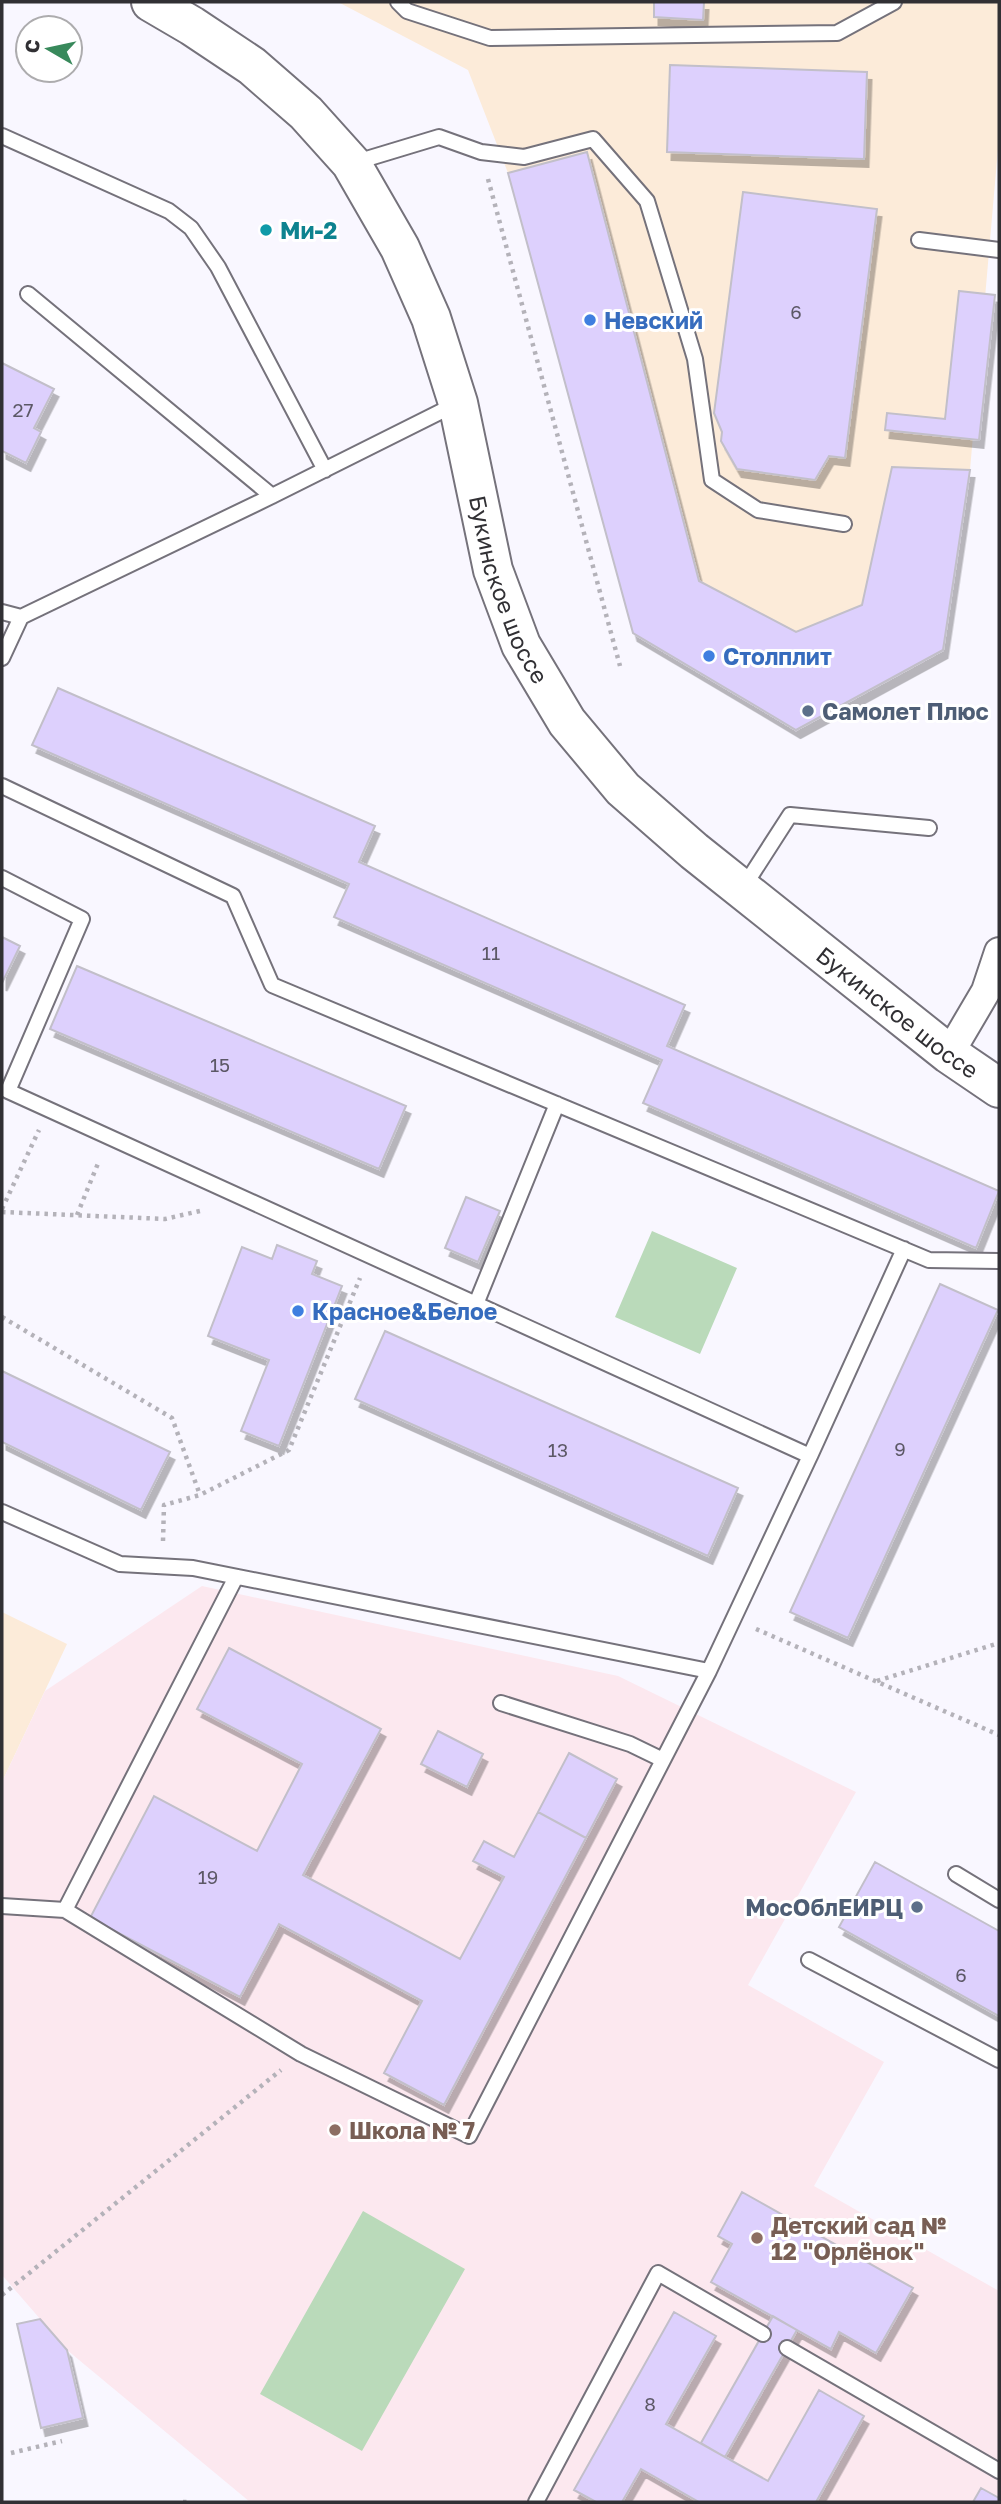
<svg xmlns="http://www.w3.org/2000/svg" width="1001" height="2504" font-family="'Golos Text',sans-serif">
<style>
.industrial{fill:#fcebd9}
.education{fill:#fce8ef}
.green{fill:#badaba}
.building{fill:#ddd0fd;stroke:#c2bfc9;stroke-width:2;filter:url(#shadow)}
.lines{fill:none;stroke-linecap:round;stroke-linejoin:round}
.service-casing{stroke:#75727b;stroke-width:18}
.minor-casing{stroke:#75727b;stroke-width:32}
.secondary-casing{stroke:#75727b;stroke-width:42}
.path{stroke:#b4b2b9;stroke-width:4.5;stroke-dasharray:3.5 5;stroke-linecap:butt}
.service{stroke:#fff;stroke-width:14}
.minor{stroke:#fff;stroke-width:28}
.secondary{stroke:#fff;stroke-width:38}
.culture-dot{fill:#0f9aa8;stroke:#fff;stroke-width:2.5}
.shop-dot{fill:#3f7fe0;stroke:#fff;stroke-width:2.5}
.service-dot{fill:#5c6f8a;stroke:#fff;stroke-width:2.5}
.education-dot{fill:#8d6e63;stroke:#fff;stroke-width:2.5}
.labels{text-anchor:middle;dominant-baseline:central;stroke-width:6;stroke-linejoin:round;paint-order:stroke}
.number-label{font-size:19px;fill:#5c5866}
.culture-label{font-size:23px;font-weight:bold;fill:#0d838f;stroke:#fff;text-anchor:start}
.shop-label{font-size:23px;font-weight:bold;fill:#366cbe;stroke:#fff;text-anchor:start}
.street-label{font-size:23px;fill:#313034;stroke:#fff}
.service-label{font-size:23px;font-weight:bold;fill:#4e5e75;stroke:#fff;text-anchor:start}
.education-label{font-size:23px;font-weight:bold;fill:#785e54;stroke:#fff;text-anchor:start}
</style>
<defs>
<filter id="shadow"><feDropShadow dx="4.5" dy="8" stdDeviation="0" flood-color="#0004"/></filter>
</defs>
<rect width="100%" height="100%" fill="#f9f7ff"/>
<path class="industrial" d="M338 2H999V137L970 470 892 467 862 605 796 632 699 581 587 153 508 173 468 70Z
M2 1612 67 1644 2 1782Z"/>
<path class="education" d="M202 1586 618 1676 856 1792 748 1985 884 2062 814 2186 999 2291V2502H250L67 2350 2 2275V1782L45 1691Z"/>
<path class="green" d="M652 1231 737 1268 700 1354 615 1317Z
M363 2211 465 2269 362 2451 260 2394Z"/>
<path class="building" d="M654 2H704L703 20 654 17Z
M670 65 867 72 864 159 667 152Z
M587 152 699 581 796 632 862 605 892 467 970 470 943 650 796 730 633 633 508 173Z
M743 192 877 209 845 458 829 456 815 480 737 469 721 441 722 432 714 413Z
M959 291 995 295 979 440 885 430 887 413 945 419Z
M2 363 54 389 34 428 41 432 26 463 2 451Z
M58 688 375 826 359 862 685 1005 667 1046 999 1191 976 1248 643 1103 662 1060 334 917 349 884 32 745Z
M2 937 20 946 2 983Z
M77 966 406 1106 379 1169 50 1029Z
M466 1197 500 1211 478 1262 445 1248Z
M277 1245 317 1261 312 1274 342 1286 279 1446 241 1431 269 1360 208 1336 242 1247 272 1259Z
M940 1284 998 1310 848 1638 790 1612Z
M385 1331 738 1488 708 1556 355 1399Z
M2 1371 170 1452 141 1510 2 1442Z
M229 1648 381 1729 303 1875 460 1959 504 1877 473 1861 484 1841 514 1857 538 1812 586 1838 444 2105 384 2073 422 2001 279 1924 240 1997 90 1918 154 1796 257 1851 302 1764 197 1709Z
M438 1731 483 1754 467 1787 421 1764Z
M569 1753 617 1779 586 1838 538 1812Z
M875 1862 999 1931V2016L839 1927Z
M742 2192 913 2288 876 2353 839 2332 831 2349 711 2282 732 2244 718 2236Z
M674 2312 716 2336 666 2424 768 2481 819 2390 864 2416 816 2502H699L641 2469 622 2502H596L574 2490Z
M773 2316 797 2330 725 2457 701 2443Z
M40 2319 67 2350 83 2418 41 2428 17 2324Z
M981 2488 999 2498V2502H973Z"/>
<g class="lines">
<defs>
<path id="service" d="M398 2 407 11 490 38 837 33 894 2
M2 136 169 211 191 228 218 267 325 470
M353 163 439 137 481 152 524 157 593 139 647 201 695 359 712 480 758 510 844 524
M919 240 999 250
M28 294 272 496
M2 612 21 617 272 496 456 404
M2 658 21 617
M2 786 233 896 272 985 929 1260 999 1261
M2 878 82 919 8 1091 810 1456 709 1671 469 2136 301 2054 65 1910 236 1577
M743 888 790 815 929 828
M476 1304 557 1104
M810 1456 904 1249
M2 1512 120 1564 193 1568 709 1671
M501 1703 630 1744 663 1760
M956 1874 999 1900
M2 1906 65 1910
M809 1960 999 2060
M787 2348 999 2471
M536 2502 658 2273 763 2334"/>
<path id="minor" d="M949 1054 986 991 999 952"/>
<g id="secondary">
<path id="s1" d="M151 2 192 26 252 66 306 113 351 163 400 248 431 318 458 403 493 570 521 645 567 722 623 789 694 851 949 1054 999 1088"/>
</g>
</defs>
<use href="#service" class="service-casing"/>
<use href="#minor" class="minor-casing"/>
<use href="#secondary" class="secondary-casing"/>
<path class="path" d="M488 179 620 666
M2 1209 39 1130
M2 1212 165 1219 204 1210
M77 1215 99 1161
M2 1317 172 1418 200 1495
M163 1541 164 1505 200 1495 289 1450 360 1278
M756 1629 999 1735
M877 1681 999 1643
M2 2295 281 2070
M11 2453 62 2441
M183 2502H189"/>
<use href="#service" class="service"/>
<use href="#minor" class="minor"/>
<use href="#secondary" class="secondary"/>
</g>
<circle class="culture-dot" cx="266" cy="230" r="7"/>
<g class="shop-dot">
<circle cx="590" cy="320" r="7"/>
<circle cx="709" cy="656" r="7"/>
<circle cx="298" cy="1311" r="7"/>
</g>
<g class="service-dot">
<circle cx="808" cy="711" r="7"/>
<circle cx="917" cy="1907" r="7"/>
</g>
<g class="education-dot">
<circle cx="335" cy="2130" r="7"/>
<circle cx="757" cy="2238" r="7"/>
</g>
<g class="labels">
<g class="number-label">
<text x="796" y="311">6</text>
<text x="23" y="409">27</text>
<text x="491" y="952">11</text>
<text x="220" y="1064">15</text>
<text x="900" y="1448">9</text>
<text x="558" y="1449">13</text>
<text x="208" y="1876">19</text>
<text x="961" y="1974">6</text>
<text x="650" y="2403">8</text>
</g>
<g class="culture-label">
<text x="280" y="230">Ми-2</text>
</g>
<g class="shop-label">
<text x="604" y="320">Невский</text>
<text x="723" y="656">Столплит</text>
<text x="312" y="1311">Красное&amp;Белое</text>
</g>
<g class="street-label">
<text stroke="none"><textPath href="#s1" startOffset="716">Букинское шоссе</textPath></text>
<text stroke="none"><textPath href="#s1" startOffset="1304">Букинское шоссе</textPath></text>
</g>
<g class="service-label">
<text x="822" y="711">Самолет Плюс</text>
<text x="903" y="1907" text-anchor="end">МосОблЕИРЦ</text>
</g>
<g class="education-label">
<text x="349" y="2130">Школа № 7</text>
<text x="771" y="2225">Детский сад №<tspan x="771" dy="26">12 "Орлёнок"</tspan></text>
</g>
</g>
<rect width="1001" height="2504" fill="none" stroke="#313034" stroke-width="7"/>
<g transform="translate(49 49) rotate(279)"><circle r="33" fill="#ffffff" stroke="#adacae" stroke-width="2"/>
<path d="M0-5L12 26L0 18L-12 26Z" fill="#38895b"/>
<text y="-10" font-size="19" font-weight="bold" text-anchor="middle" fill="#313034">С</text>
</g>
</svg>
